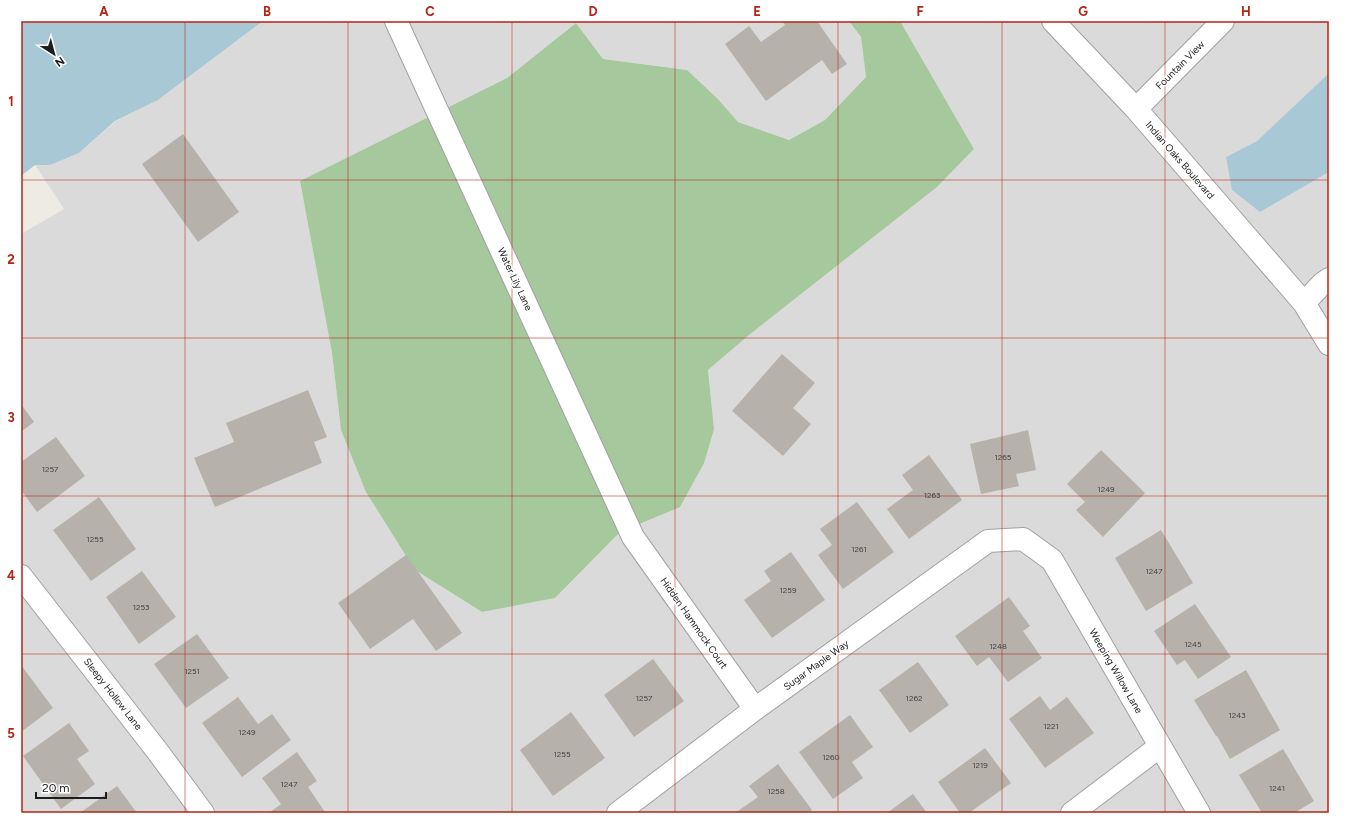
<svg xmlns="http://www.w3.org/2000/svg" width="1350" height="834" font-family="Figtree,sans-serif">
<style>
.residential{fill:#dbdada}
.forest{fill:#a6c89d}
.water{fill:#a9c8d6}
.building{fill:#b6b1aa}
.lines{fill:none;stroke-linecap:round;stroke-linejoin:round}
.street-casing{stroke:#a1a1a1;stroke-width:24}
.street{stroke:#fff;stroke-width:22}
.grid{fill:none;stroke:#b52415;stroke-width:1;stroke-opacity:0.55}
.labels{text-anchor:middle;dominant-baseline:central;stroke-width:3;stroke-linejoin:round;paint-order:stroke}
.number-label{font-size:8px;fill:#434240}
.street-label{font-size:10px;fill:#1d1d1d;stroke:#fff}
.neatline{fill:none;stroke:#b52415;stroke-width:1.5}
.grid-label{font-size:13px;text-anchor:middle;font-weight:bold;fill:#b52415}
</style>
<rect width="100%" height="100%" fill="#edebe4"/>
<path class="residential" d="M263 21H849L861 37 866 77 825 120 789 140 738 122 718 99 687 70 603 59 576 23 507 78 300 181 332 353 341 430 415 570 482 612 555 598 620 532 714 429 708 370 749 335 937 187 974 149 900 21H1329V73L1257 141 1226 157 1260 212 1329 172V813H21V234L64 209 35 165H50L79 153 116 121 158 100Z"/>
<path class="forest" d="M849 21H900L974 149 937 187 749 335 708 370 714 429 704 463 680 507 620 532 555 598 482 612 415 570 366 492 341 430 332 353 300 181 507 78 576 23 603 59 687 70 718 99 738 122 789 140 825 120 866 77 861 37Z"/>
<path class="water" d="M21 21H263L158 100 115 121 79 153 50 165H35L21 176Z
M1329 73V172L1260 212 1232 190 1226 157 1257 141Z"/>
<path class="building" d="M782 21H817L847 64 832 74 822 60 766 101 725 44 749 26 761 42 785 25Z
M183 134 239 212 198 242 142 164Z
M782 354 815 383 793 408 811 424 783 456 732 411Z
M308 390 327 437 314 442 322 463 215 507 194 458 234 442 226 423Z
M21 404 34 422 21 432Z
M1028 430 1036 470 1016 474 1019 486 981 494 970 444Z
M56 437 85 476 37 512 21 490V462Z
M1101 450 1145 493 1103 537 1076 510 1085 502 1067 484Z
M929 455 962 500 909 539 887 509 913 490 902 475Z
M99 497 136 549 91 581 53 530Z
M857 502 894 552 843 589 818 555 832 545 820 529Z
M1161 530 1193 583 1146 611 1115 558Z
M791 552 825 600 772 638 744 600 771 581 764 571Z
M406 555 462 633 436 651 413 619 370 649 338 603Z
M142 571 176 617 139 644 106 597Z
M1009 597 1030 626 1023 631 1042 658 1008 682 989 657 977 666 955 636Z
M1195 604 1231 657 1198 679 1185 660 1177 665 1154 631Z
M197 634 229 678 186 708 154 664Z
M653 659 684 701 634 737 604 695Z
M918 662 949 705 910 733 879 690Z
M21 665 53 708 21 732Z
M1246 670 1280 730 1230 759 1217 736H1216L1194 700Z
M1040 696 1050 710 1067 697 1094 733 1045 768 1009 719Z
M238 697 258 724 272 714 291 740 242 777 202 723Z
M571 712 605 758 553 796 520 750Z
M850 715 873 747 852 762 863 778 833 799 799 752Z
M69 723 89 751 77 759 95 784 61 809 23 756Z
M985 748 1011 783 969 813H960L938 782Z
M1283 749 1314 801 1294 813H1262L1239 775Z
M297 752 317 781 308 787 325 812 324 813H269L281 804 262 778Z
M778 764 812 810 808 813H735L758 797 749 786Z
M117 786 137 813H80Z
M913 794 927 813H887Z"/>
<g class="lines">
<defs>
<path id="street" d="M396 21 633 537 755 709
M1053 21 1136 109 1304 303 1329 344
M1136 109 1223 21
M1304 303 1322 284 1329 279
M21 576 158 752 203 813
M618 813 755 709 988 541 1023 539 1052 560 1199 813
M1072 813 1159 747"/>
</defs>
<use href="#street" class="street-casing"/>
<use href="#street" class="street"/>
</g>
<path class="grid" d="M185 21V813M348 21V813M512 21V813M675 21V813M838 21V813M1002 21V813M1165 21V813M21 180H1329M21 338H1329M21 496H1329M21 654H1329"/>
<g class="labels">
<g class="number-label">
<text x="1003" y="457">1265</text>
<text x="50" y="469">1257</text>
<text x="1106" y="489">1249</text>
<text x="932" y="495">1263</text>
<text x="95" y="539">1255</text>
<text x="859" y="549">1261</text>
<text x="1154" y="571">1247</text>
<text x="788" y="590">1259</text>
<text x="141" y="607">1253</text>
<text x="1193" y="644">1245</text>
<text x="998" y="646">1248</text>
<text x="192" y="671">1251</text>
<text x="644" y="698">1257</text>
<text x="914" y="698">1262</text>
<text x="1237" y="715">1243</text>
<text x="1051" y="726">1221</text>
<text x="247" y="732">1249</text>
<text x="562" y="754">1255</text>
<text x="831" y="757">1260</text>
<text x="980" y="765">1219</text>
<text x="289" y="784">1247</text>
<text x="1277" y="788">1241</text>
<text x="776" y="791">1258</text>
</g>
<g class="street-label">
<text transform="translate(1180 65) rotate(-45)">Fountain View</text>
<text transform="translate(1180 160) rotate(49)">Indian Oaks Boulevard</text>
<text transform="translate(515 279) rotate(65)">Water Lily Lane</text>
<text transform="translate(694 623) rotate(55)">Hidden Hammock Court</text>
<text transform="translate(816 665) rotate(-36)">Sugar Maple Way</text>
<text transform="translate(1116 671) rotate(60)">Weeping Willow Lane</text>
<text transform="translate(113 694) rotate(52)">Sleepy Hollow Lane</text>
</g>
</g>
<rect width="1350" height="834" fill="none" stroke="#ffffff" stroke-width="44"/>
<g transform="translate(54 54) rotate(144)" stroke="#ffffff" stroke-width="3" paint-order="stroke">
<path d="M0-3L7 15L0 10L-7 15Z" fill="#1d1d1d"/>
<text y="-6" font-size="11" font-weight="bold" text-anchor="middle" fill="#1d1d1d">N</text>
</g>
<path d="M36 792v6h70v-6" fill="none" stroke="#1d1d1d" stroke-width="2"/>
<text x="42" y="792" font-size="12" fill="#1d1d1d" stroke="#ffffff" stroke-width="3" paint-order="stroke">20 m</text>
<rect x="22" y="22" width="1306" height="790" class="neatline"/>
<g class="grid-label">
<text x="104" y="16">A</text>
<text x="267" y="16">B</text>
<text x="430" y="16">C</text>
<text x="593" y="16">D</text>
<text x="757" y="16">E</text>
<text x="920" y="16">F</text>
<text x="1083" y="16">G</text>
<text x="1246" y="16">H</text>
<text x="11" y="106">1</text>
<text x="11" y="264">2</text>
<text x="11" y="422">3</text>
<text x="11" y="580">4</text>
<text x="11" y="738">5</text>
</g>
</svg>
